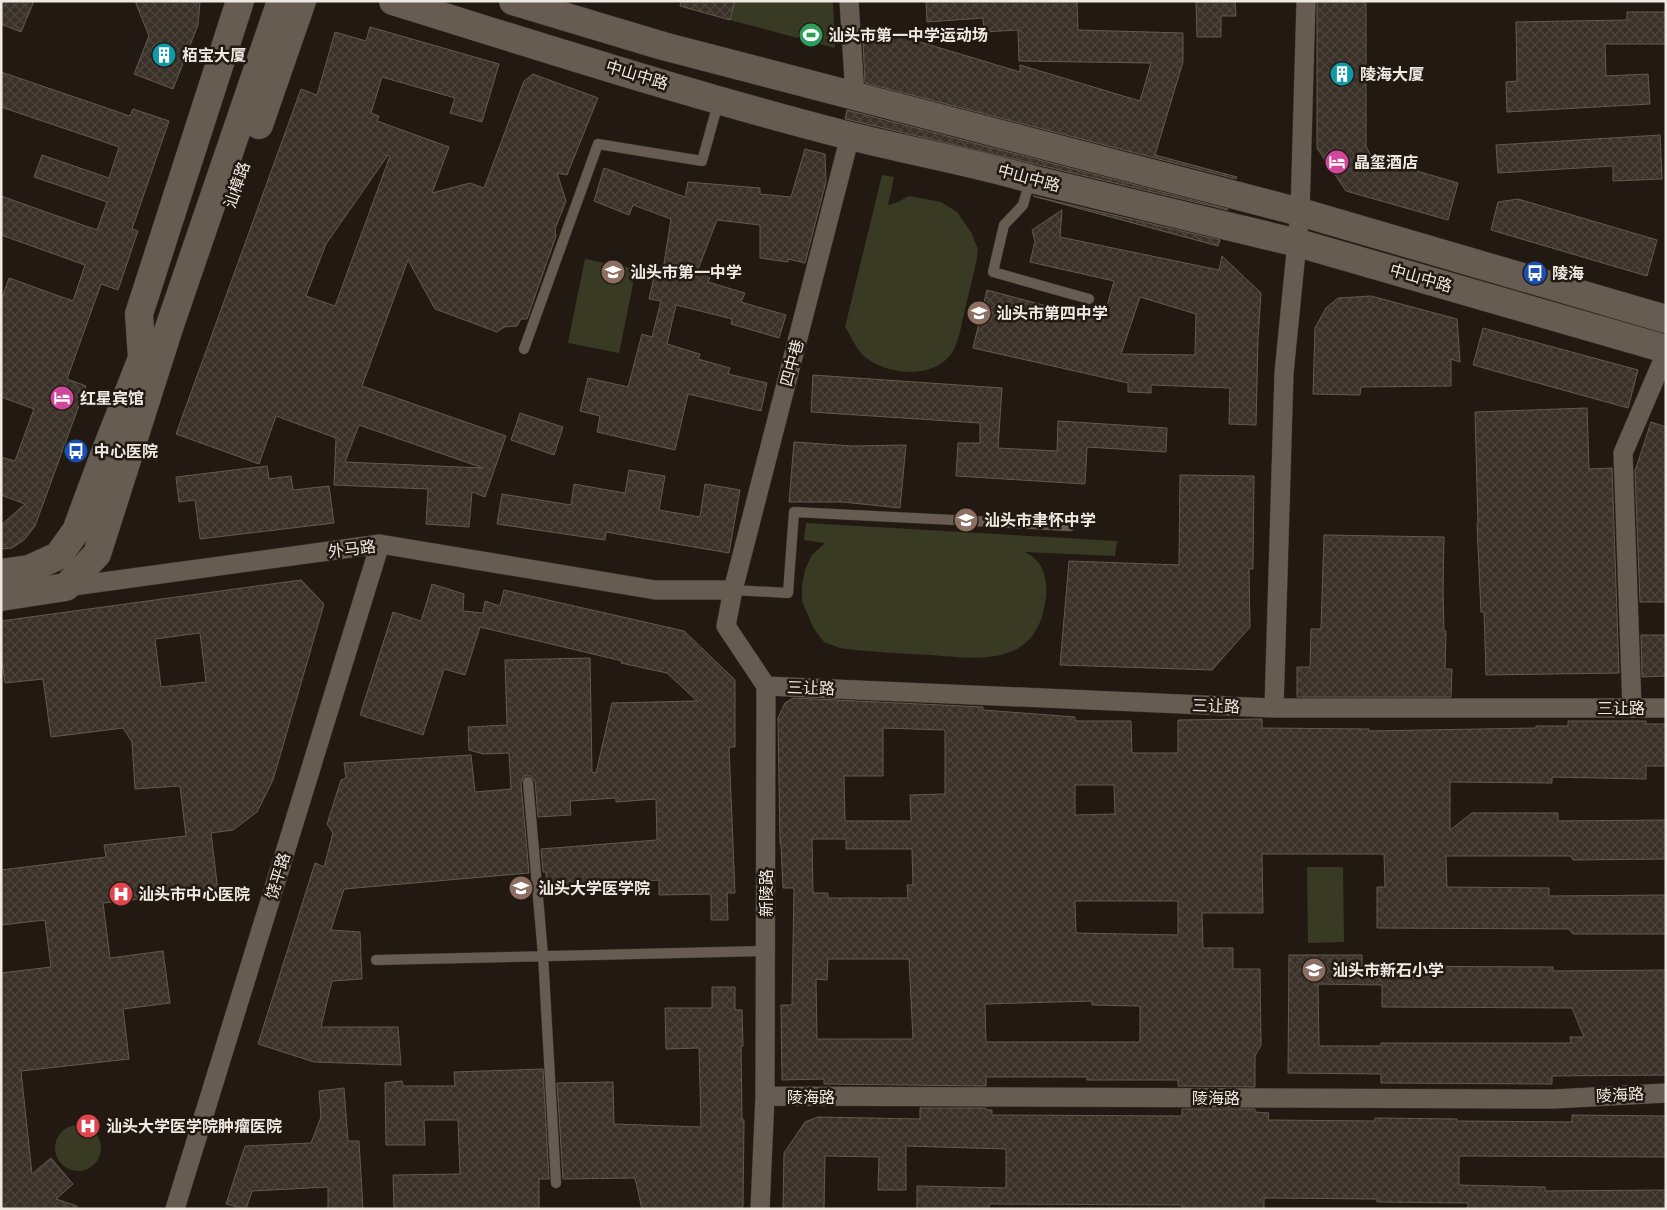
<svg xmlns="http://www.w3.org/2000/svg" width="1667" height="1210" font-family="'Fira Sans Condensed','Noto Sans SC',sans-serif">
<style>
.green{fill:#383a23}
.building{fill:url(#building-cross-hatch);stroke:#63594f;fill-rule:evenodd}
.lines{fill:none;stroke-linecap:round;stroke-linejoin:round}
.lane-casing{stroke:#39332e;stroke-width:11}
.street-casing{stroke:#39332e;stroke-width:20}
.secondary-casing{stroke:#39332e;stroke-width:29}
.lane{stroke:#665c52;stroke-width:10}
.street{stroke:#665c52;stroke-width:19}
.secondary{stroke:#665c52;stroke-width:28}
.labels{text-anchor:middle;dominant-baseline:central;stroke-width:5;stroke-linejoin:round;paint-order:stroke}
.poi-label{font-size:16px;font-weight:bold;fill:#efe9e3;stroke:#221a12;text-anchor:start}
.street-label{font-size:16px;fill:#efe9e3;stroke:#221a12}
</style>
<defs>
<pattern id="building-cross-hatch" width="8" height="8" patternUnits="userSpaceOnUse" patternTransform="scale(1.25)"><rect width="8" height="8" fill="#3a3128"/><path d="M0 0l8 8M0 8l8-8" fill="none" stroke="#4d453d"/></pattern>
</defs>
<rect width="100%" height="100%" fill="#221a12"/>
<path class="green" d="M733 1H833L835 48 730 20Z
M882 175 894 177 888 205 898 202 909 196 941 202 957 212 971 232 978 249 977 258C973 277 968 295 964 314 961 326 959 340 953 351 936 380 887 376 864 356 856 349 851 336 845 327Z
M585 259 636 269 619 353 568 343Z
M806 523 1117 541 1115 556 1025 552C1027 554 1031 555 1034 558 1047 569 1048 588 1045 604 1034 667 980 659 931 655 906 654 880 652 855 650L840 648 824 642 814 629 802 601V585L805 570 812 555 825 543 804 540Z
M1307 867H1343L1344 942 1308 943Z
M55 1148a23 23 0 1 1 46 0a23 23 0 1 1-46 0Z"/>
<path class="building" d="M1 1H34L21 32 1 24Z
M135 1H200L198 25 173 89 134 74 149 36Z
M681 1H735L730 20 680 6Z
M926 1H1077L1078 30 1183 33V62L1155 155 1237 177 1236 179 865 83 863 41 867 26 1020 72V65L1140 101 1151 63 1019 61 1018 30 984 32 983 18 927 22Z
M1196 1H1235L1236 16H1221V37H1197Z
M1317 1H1366V146L1372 158 1458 183 1448 220 1346 191 1317 148Z
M1627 12H1666V44H1605L1606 76 1648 74 1650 104 1507 112 1506 82 1517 81 1516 22 1627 20Z
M370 27 499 64 482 122 450 113 455 98 382 77 371 113 379 116 377 121 449 147 432 193 470 183 484 188 524 81 533 74 598 98 567 175 557 173 566 201 555 229 556 236 527 319H521L517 326 504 327 497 332 435 309 408 260 362 386 506 436 485 497 472 492 469 527 426 524 428 489 334 485 336 438 276 416 259 464 176 434 301 89 317 95 335 32 366 41ZM388 155 390 156 335 306 306 296 326 244ZM359 425 483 468 345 462Z
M1 72 130 116 133 109 169 121 132 229 138 231 118 290 101 284 67 379 86 386 35 526 24 540 12 548 1 549V525L25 504 1 495V457L15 461 34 409 1 397V301L9 278 73 301 85 265 1 235V196L97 230 107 202 34 177 42 155 109 178 119 147 1 107Z
M847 110 1228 209V210L854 121 845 119Z
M1660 135 1662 179 1613 181V166L1498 173 1496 145Z
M805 149 825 154 826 182 805 263 788 259V262L760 258V225L717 220 697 272 711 275 708 282 745 293 741 302 786 315 779 338 731 324 732 319 676 305 667 344 700 354 698 359 730 368 728 374 767 383 761 411 688 394 675 450 597 432 600 416 580 411 588 378 628 387 642 334 652 337 661 301 649 299 656 268 663 270 671 219 633 205 629 215 594 201 604 168 685 197 688 182 760 188V194L791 197Z
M1033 196 1220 240 1218 246Z
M1518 199 1657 240 1647 276 1491 230 1498 202Z
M1062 210 1060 237 1219 270 1222 256 1261 293 1258 339 1256 425 1229 424 1230 388 1151 385V393L1128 392V383L973 348 987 290 1103 321 1114 281 1030 262 1035 241 1032 230ZM1140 297 1196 314 1195 355 1121 354Z
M1371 296 1457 319 1460 362 1451 359V386L1361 387 1360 395 1313 394 1315 328 1326 308 1338 298Z
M1483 328 1638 370 1628 408 1473 365Z
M813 375 1002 388 998 448 1057 451 1058 421 1167 428 1166 452 1087 447 1085 484 956 476 958 443H980V423L811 412Z
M1587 408 1589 469 1612 468 1619 673 1486 675 1484 612H1481L1477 524H1478L1475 412Z
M520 413 563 427 554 455 511 440Z
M1651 422 1666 427V602H1640L1635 471Z
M794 442 852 446 906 445 900 508 843 502H789Z
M267 466 269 479 291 476 293 490 329 486 334 523 200 539 195 500 179 502 176 477Z
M629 470 665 476 659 510 700 517 705 484 740 490 729 553 606 532 605 540 497 524 502 494 571 505 574 484 625 493Z
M1180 475 1254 476 1253 569H1249L1250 627 1212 670 1060 665 1069 561 1179 565Z
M1324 535 1444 537 1443 591 1444 631H1446L1445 669H1452L1451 697H1297V667H1310L1311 629H1321Z
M301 580 324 604 273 780 257 812 233 830 211 833 218 891 103 903 110 958 163 951 170 1003 123 1009 129 1059 21 1071 32 1174 51 1158 73 1184 56 1199 77 1206V1209H1V973L51 967 45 920 1 925V870L106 857 104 845 186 836 180 786 135 789 132 742 123 728 51 737 43 679 5 683 1 653V621ZM200 633 206 682 161 687 155 639Z
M432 584 464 594 463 611 483 613 485 601 500 606 504 590 684 631 735 680V747H729L735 893H727L728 920H711V894L659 895V880L547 888 546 872H543L541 849 657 840 656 799 616 802V798L570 801 571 815 538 817 535 781 531 776H524L521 783 529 873 344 889 331 930 360 932 362 979 332 981 321 1027H398L401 1065 314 1062 258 1044 315 863 324 867 333 833 327 824 341 780 346 778 344 763 471 755 475 792 511 789 509 753 483 754 469 750 468 727 507 725 505 660 590 658 592 772 596 773 612 703 697 701 667 673 621 663 622 661 480 627 465 675 444 669 423 735 360 715 393 612 421 621Z
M1641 635H1666V676L1642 677Z
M793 698 983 707V710L1075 717V721H1131L1132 753H1178V720L1262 719V728L1369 729V731L1536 728V726H1568V721H1646V724H1666V766H1646V779L1552 777V783L1450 782V830L1472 813H1558V821L1666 820V859L1573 860 1571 856H1446L1447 887 1549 888V896L1666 895V934H1573L1569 929 1377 928V887H1385L1384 854H1262L1263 913H1202L1203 948H1233V969H1260L1261 1045 1255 1056V1087L1182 1086H1178V1080H1087V1077H986V1086L824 1084V1079L782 1080 781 1005H792L794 888H783L781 844H780L778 718 785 703ZM883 728 945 730V794L910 795 911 821H845L844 776H883ZM1075 785H1114L1115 814 1075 815ZM812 839H846V849H912L913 885H907L908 898H828V893H813ZM1075 901H1178V935L1076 933ZM828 959H909L913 1039H817L816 979 827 980ZM1092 1001V1005L1140 1006V1042H986L985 1004Z
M1289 955H1362V966L1553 967V971L1666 970V1075L1552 1076V1084L1381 1083V1074L1288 1073ZM1318 984 1382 985V1007L1572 1008 1584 1037H1570L1571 1043H1381V1046H1319Z
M712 987H735V1010H742L743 1046H741L742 1120H744L743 1207 731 1209H642L635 1178 563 1179 557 1083 613 1082 614 1124 701 1127 699 1048 666 1049 665 1008H712Z
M543 1069 549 1179H539V1209H394L393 1175 460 1174 458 1120H424L425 1145H386L385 1083 402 1081 403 1086H455L454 1072Z
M344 1088 348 1141H359L363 1209H328V1187L252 1191 246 1209 226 1204 245 1146 311 1143 321 1117 319 1091Z
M920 1108H986V1110H992V1115L1182 1116V1109H1255V1112L1269 1113 1268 1120 1375 1121V1118L1457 1119V1121L1572 1122V1115L1666 1116V1157L1459 1156V1185L1545 1187V1191L1666 1190V1209H1468V1203L1377 1202V1199L1264 1198V1209H1182V1205L989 1204V1209H917V1186L1006 1188V1149L906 1146V1190H878L879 1157 825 1156 824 1209H783L784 1153 805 1122 818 1117 920 1119Z"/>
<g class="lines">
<defs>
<path id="lane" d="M1030 180 1023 205 1004 225 993 272 1089 299
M524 349 598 144 702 161 719 100
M733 590 788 593 794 512 1070 526
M528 782 543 955 556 1183
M376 960 765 951"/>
<path id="street" d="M849 1 855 96
M66 587 380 544 655 590H733
M766 686 1274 708H1666
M1274 708 1284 373 1300 212 1306 1
M1632 708 1623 453 1666 353
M765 1096 1554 1099 1666 1093
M175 1209 380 544
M760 1209 765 1096 766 686 726 626 733 590 850 136"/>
<path id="secondary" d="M393 1C545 48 697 97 850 136 910 151 971 162 1031 179L1298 243 1666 349
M513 1 663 46 1300 212 1666 319
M259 125 302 1
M142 358 139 314 240 1
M1 573 29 569 58 556 76 531 106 450 144 353
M1 597 66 587 97 554 169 328 281 1"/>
</defs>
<use href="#lane" class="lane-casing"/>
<use href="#street" class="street-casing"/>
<use href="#secondary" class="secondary-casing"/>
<use href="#lane" class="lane"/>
<use href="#street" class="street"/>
<use href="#secondary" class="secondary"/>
</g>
<defs>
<symbol id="stadium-disc" viewBox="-11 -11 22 22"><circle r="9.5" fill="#2e9e5b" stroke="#221a12"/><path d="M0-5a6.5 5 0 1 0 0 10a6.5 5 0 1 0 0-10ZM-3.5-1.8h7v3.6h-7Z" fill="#fff"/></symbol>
<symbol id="building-disc" viewBox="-11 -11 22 22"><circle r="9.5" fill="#0f9aa8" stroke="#221a12"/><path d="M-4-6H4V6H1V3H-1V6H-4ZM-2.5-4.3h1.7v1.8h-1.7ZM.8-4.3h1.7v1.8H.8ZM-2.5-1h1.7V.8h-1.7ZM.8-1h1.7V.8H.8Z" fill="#fff"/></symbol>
<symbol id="hotel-disc" viewBox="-11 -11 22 22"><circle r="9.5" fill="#d1479c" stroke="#221a12"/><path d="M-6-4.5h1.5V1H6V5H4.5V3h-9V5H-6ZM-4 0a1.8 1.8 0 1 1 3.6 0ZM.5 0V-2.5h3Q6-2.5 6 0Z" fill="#fff"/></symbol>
<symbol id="school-disc" viewBox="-11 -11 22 22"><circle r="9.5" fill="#8d6e63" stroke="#221a12"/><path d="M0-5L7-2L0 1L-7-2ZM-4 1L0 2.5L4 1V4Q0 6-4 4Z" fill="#fff"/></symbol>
<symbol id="bus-disc" viewBox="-11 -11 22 22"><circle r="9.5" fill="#1a4fb4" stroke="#221a12"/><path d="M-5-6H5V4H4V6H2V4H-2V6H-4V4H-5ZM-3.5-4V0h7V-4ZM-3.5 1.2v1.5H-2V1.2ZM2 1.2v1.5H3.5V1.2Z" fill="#fff"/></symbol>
<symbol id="university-disc" viewBox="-11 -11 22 22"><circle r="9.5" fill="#8d6e63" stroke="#221a12"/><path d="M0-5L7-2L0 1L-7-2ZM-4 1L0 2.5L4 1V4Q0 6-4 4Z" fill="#fff"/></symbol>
<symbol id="hospital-disc" viewBox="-11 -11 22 22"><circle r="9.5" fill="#e0444e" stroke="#221a12"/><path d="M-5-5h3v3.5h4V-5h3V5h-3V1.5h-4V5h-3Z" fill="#fff"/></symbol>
</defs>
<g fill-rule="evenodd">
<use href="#stadium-disc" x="797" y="21" width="28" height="28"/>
<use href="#building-disc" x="150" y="41" width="28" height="28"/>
<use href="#building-disc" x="1328" y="60" width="28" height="28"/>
<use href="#hotel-disc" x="1323" y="148" width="28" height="28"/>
<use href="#school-disc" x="599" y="258" width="28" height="28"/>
<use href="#bus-disc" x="1521" y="259" width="28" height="28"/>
<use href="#school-disc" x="965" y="299" width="28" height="28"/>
<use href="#hotel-disc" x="48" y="384" width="28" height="28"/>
<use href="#bus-disc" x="62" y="437" width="28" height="28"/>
<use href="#school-disc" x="952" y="506" width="28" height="28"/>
<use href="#university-disc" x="507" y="874" width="28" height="28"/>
<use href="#hospital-disc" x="107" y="880" width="28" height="28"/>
<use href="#school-disc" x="1300" y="956" width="28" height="28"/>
<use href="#hospital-disc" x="74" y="1112" width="28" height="28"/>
</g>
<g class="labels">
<g class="poi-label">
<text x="828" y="35">汕头市第一中学运动场</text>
<text x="182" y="55">栢宝大厦</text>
<text x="1360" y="74">陵海大厦</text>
<text x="1354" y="162">晶玺酒店</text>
<text x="630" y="272">汕头市第一中学</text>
<text x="1552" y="273">陵海</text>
<text x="996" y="313">汕头市第四中学</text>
<text x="80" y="398">红星宾馆</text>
<text x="94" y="451">中心医院</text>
<text x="984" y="520">汕头市聿怀中学</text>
<text x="538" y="888">汕头大学医学院</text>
<text x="138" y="894">汕头市中心医院</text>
<text x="1332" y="970">汕头市新石小学</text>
<text x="106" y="1126">汕头大学医学院肿瘤医院</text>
</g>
<g class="street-label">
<text transform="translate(637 75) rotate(17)">中山中路</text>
<text transform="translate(1029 178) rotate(15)">中山中路</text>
<text transform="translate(237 185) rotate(-71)">汕樟路</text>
<text transform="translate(1421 278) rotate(16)">中山中路</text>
<text transform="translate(792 363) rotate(-75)">四中巷</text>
<text transform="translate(352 549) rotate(-7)">外马路</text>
<text transform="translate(811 688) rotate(2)">三让路</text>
<text transform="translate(1216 706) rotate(2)">三让路</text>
<text x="1621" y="708">三让路</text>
<text transform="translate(278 876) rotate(-73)">饶平路</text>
<text transform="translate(766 893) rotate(-90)">新陵路</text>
<text transform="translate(1620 1095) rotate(-3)">陵海路</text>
<text x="811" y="1097">陵海路</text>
<text x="1216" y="1098">陵海路</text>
</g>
</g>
<rect width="1667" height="1210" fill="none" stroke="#efe9e3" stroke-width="5"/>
</svg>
